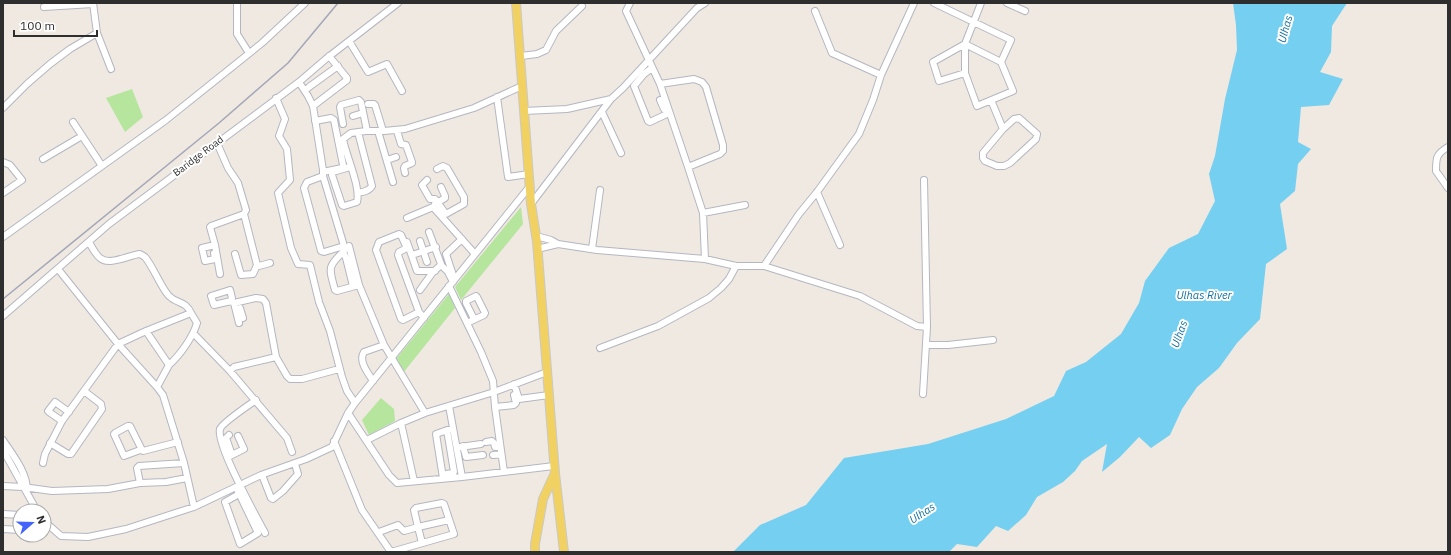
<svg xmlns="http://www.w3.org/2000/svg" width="1451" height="555" font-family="'IBM Plex Sans',sans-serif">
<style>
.green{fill:#b6e59e}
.water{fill:#75cff0}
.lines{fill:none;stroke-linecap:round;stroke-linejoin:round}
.minor-casing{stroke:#b4b7c1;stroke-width:8}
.major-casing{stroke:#c9c9c9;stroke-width:10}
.minor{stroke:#fff;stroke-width:6}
.major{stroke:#f2d163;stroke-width:8}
.rail{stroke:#a3a6b8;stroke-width:1.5}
.labels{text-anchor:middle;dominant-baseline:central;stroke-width:4;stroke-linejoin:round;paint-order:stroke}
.street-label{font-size:10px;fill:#2e2e2e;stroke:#fff}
.water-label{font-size:11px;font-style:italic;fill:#0d6fa3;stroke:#fff}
</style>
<rect width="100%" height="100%" fill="#efe9e1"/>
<path class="green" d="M132 89 143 117 125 132 106 98Z
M521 207 523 224 461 300 455 287Z
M449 294 455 308 403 373 396 359Z
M381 398 394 409 395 421 369 435 362 420Z"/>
<path class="water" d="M1233 3H1347L1332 26 1331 52 1320 72 1343 79 1329 105 1301 107 1298 142 1311 149 1298 164 1295 191 1280 204 1287 249 1266 264 1260 319 1237 343 1219 368 1197 387 1182 409 1170 435 1151 448 1139 437 1120 457 1102 472 1107 444 1082 461 1075 471 1063 482 1037 497 1026 515 1008 531 996 526 977 547 957 544 949 552H733L760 525 806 505 844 458 928 444 1006 419 1054 396 1066 371 1086 362 1121 334 1139 303 1145 281 1169 248 1198 234 1215 201 1209 174 1215 156 1225 99 1237 50 1236 25Z"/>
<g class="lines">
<defs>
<path id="minor" d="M93 3 97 33 111 69
M237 3V34L249 53
M630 3 626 11 660 84 688 167 703 213 705 259
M934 3 1011 40 1001 62
M1007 3 1025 11
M44 7 93 4
M815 11 832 53 881 75
M349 41 368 72 387 64 402 91
M965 44 1001 62 1013 91 977 106 965 73 939 81 933 62Z
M521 56 537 54 546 50 556 31 582 6
M652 68 644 74 634 86 648 121 650 122 669 113
M965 73V44L981 3
M299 82 308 96 313 106 323 170V176L344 246V251C327 267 329 268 335 290L337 291 359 285
M660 84 694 79 702 82 706 87 723 145V151L720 154 688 167
M305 91 309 87 338 66
M497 97 508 177 529 174
M276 98 285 119 279 136 287 149 290 180 278 193 291 248 298 264 310 265 319 302 330 331 342 377 347 391 355 403
M660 100 664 109
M991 100 1003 129 1014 119 1019 118 1037 134 1036 139 1010 163 1004 166H997L985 161 983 158V153L1003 129
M368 104H374L375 105 383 131
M313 106 347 80V78L329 56
M3 108 27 84 50 64 70 49 97 33
M524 111 567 109 611 99
M602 112 621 153
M353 116 363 113
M315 121 331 118 334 120 343 165 342 168 323 172
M73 122 102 166
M343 124 340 107 341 105 359 100 361 102 367 131
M378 131 393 182
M397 131 401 144 406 145 412 162V163L405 166 404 168 405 173
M358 132 372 186C370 190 363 193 358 192
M217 143 228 168 238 183 246 210 244 214 257 265 259 266 270 263
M1448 147C1436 154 1436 158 1436 171L1448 188
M43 159 82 136
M387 160 396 157
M3 162 10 165 22 180 3 193
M350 167 333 172 332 175 342 205 344 206 357 202C361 187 346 156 343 139L351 133 366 131H384L405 129 474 108 522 86
M323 176 307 182 304 188 321 251 324 252 344 246
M427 180 422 185 430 199H435L446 214 464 204V197L447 168 443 166 437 169
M817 192 840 245
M435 204 445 198V196L441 187
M531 204 611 99 623 88 697 8 705 3
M703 213 745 205
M407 218 433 207 475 254
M429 232 441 264V265
M536 236 551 240 558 244 597 250 705 259 736 266H764L799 214 817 192 859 134 873 100 881 75 914 3
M3 237 166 120 262 43 305 3
M420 241 427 262
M89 242C92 247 95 254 100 258 109 266 129 255 140 254L145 257C154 268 161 288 169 296 177 304 186 301 191 313
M407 242 417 271H435
M349 246 359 285 384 345 425 413
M537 249 558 244
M592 249 600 190
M343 252 346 258 353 286
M214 253 215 259 205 261 202 248 215 245
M235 254 241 275 253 274 257 265
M412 255 436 247
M764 266 860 296 917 326 927 327
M58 269 118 344 157 387 163 395 184 463 194 507
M220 274 215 245 210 227 211 226 244 214
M453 275 446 254 462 239
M449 286 481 352 493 381 495 407 504 472
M420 290 433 272 441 265 448 272 453 282
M231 301 232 298 230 290 211 296 214 305 231 301 234 303
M419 312 403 320 401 319 376 250 379 242 399 234 401 235 406 246 405 249 399 252 398 255 419 312 424 318
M3 316 109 224 299 82 327 58 398 3
M238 319 243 318 240 308
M467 323 484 315 485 313 477 297 476 296 466 301V303L474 319
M146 331 169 365 157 387
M194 334 230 371 287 438 292 452
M927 345H948L993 340
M600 348 658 326 709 298 721 288 729 279 736 266
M276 357 287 376 290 379H302L339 369
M230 371 234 367 276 357 266 303 263 299 256 298 234 303 239 323
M373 381C368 373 358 361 364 352L384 345
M514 384 519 399 549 395
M923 394 927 327 924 180
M256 400C249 405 222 423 220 429 216 445 256 516 265 533
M449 406 462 477
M495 407 514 405 516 403 514 395
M348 413 389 475 397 483 462 477 554 466
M62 421 49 412 48 411 55 402 69 412
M401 423 414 481
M229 435 226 438 232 455
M3 440C12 454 27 472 27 490
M367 440 401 423 425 413 494 392 547 372
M334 441 362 510 391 552 454 534 444 504 442 503 416 508 414 510 418 527 449 520
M486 442 492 441 494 443 495 447H500
M50 443 68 454H71L102 409 101 404 84 391
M463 446 466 457 483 455
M460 447 481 444
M3 450 37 511
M140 450 141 448 130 426H128L115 433 114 434 124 456 140 450 143 451 178 442
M493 455 501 454
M228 457 244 449 238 436
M43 463 45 454 62 421 118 344 146 331 191 313 197 323C193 337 180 355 169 365
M446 474 453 473 454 472 447 430
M262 475 271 498 273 499 283 491 298 474 295 464
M443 478 436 434 453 428
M140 483 137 468 139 466 184 463
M3 486 23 487 52 491 108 489 140 483 166 482 187 478
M236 487 258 533 240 544 225 502 239 494
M3 514 20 515
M44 521 61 536 88 537 126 529 194 507 261 475 306 459 332 447 348 413 355 403 530 186
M3 529 20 530
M379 532 398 525 404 531 418 527 422 543"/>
<path id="major" d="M516 3 531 204 537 242 555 473 543 499 535 544V552
M555 473 564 552"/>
</defs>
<use href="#minor" class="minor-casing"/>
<use href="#major" class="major-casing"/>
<use href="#minor" class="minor"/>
<use href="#major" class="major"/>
<path class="rail" d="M3 299 219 123 288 63 338 3"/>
</g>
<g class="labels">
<g class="street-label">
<text transform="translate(198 156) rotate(-37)">Baridge Road</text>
</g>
<g class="water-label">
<text transform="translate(1285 29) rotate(-75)">Ulhas</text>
<text x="1204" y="295">Ulhas River</text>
<text transform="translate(1179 334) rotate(-70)">Ulhas</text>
<text transform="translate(922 513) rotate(-33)">Ulhas</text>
</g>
</g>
<rect width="1451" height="555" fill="none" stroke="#2e2e2e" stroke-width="8"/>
<g transform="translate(32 523) rotate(70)"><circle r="19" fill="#ffffff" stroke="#ababab"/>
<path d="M0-3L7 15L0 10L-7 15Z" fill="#4264fb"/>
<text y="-6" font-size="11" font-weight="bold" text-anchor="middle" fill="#2e2e2e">N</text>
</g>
<path d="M14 30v6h83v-6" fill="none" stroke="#2e2e2e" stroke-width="2"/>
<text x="20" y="30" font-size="12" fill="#2e2e2e" stroke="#ffffff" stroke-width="3" paint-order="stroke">100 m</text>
</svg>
